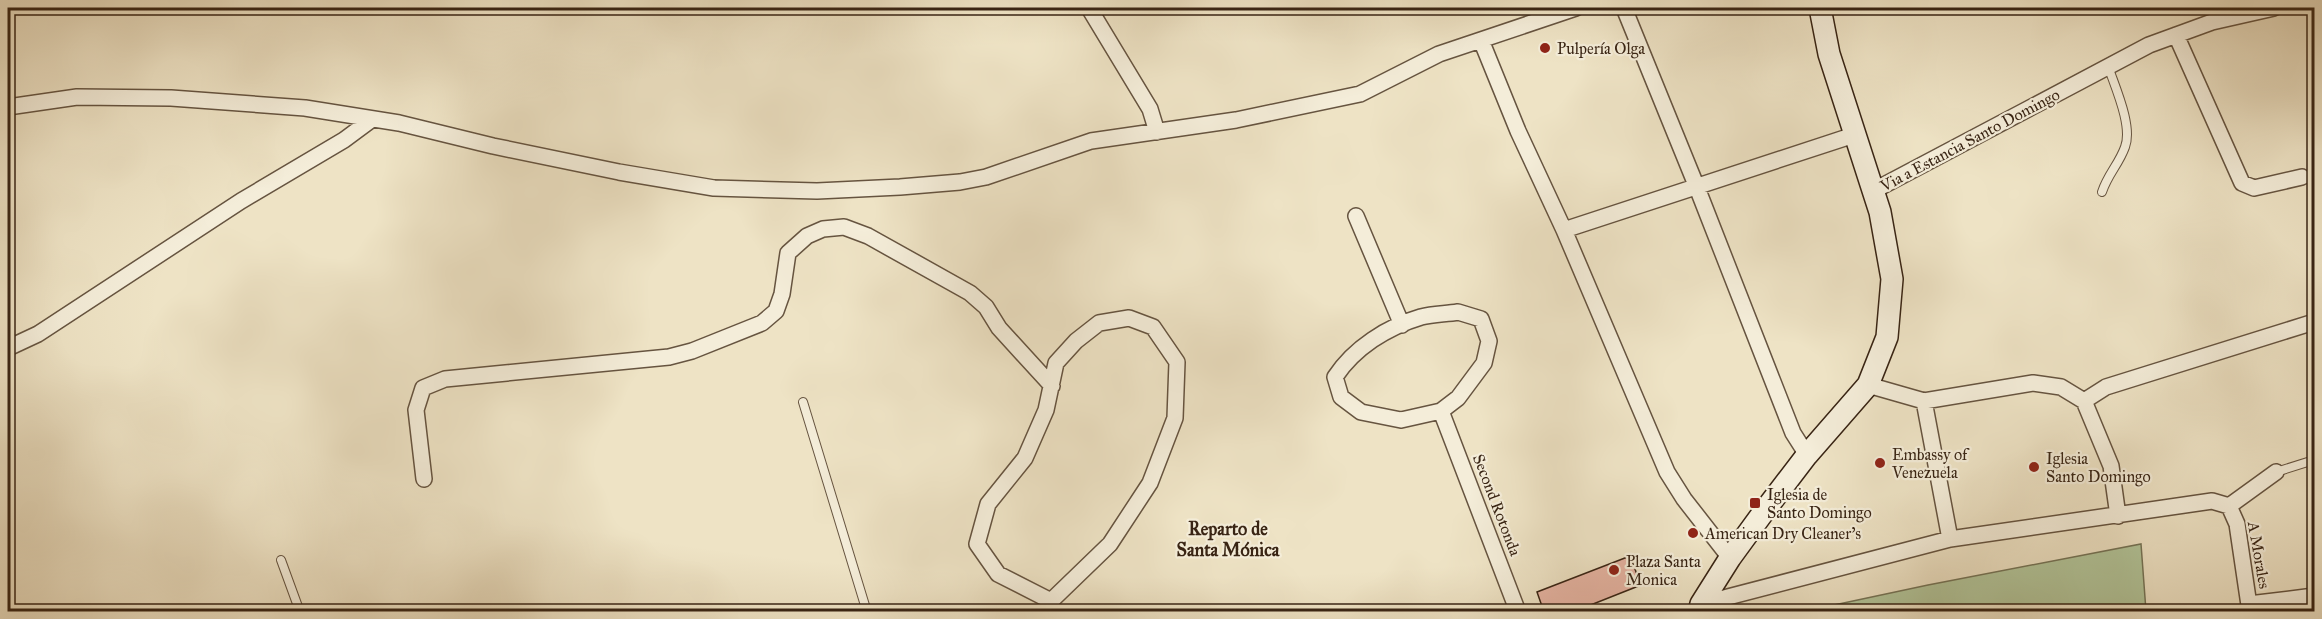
<svg xmlns="http://www.w3.org/2000/svg" width="2322" height="619" font-family="'IM FELL Great Primer',serif">
<style>
.green{fill:#b2c59a;stroke:#757457;stroke-width:1.5}
.building{fill:#e6b4a3;stroke:#382414;stroke-width:1.5}
.lines{fill:none;stroke-linecap:round;stroke-linejoin:round}
.lane-casing{stroke:#665440;stroke-width:10}
.street-casing{stroke:#665440;stroke-width:18}
.secondary-casing{stroke:#382414;stroke-width:24}
.lane{stroke:#f4edd9;stroke-width:8}
.street{stroke:#f4edd9;stroke-width:15}
.secondary{stroke:#f4edd9;stroke-width:21}
.poi-dot{fill:#8f2418;stroke:#f4edd9;stroke-width:2}
.labels{text-anchor:middle;dominant-baseline:central;stroke-width:4.5;stroke-linejoin:round;paint-order:stroke}
.poi-label{font-size:16px;fill:#382414;stroke:#f4edd9;text-anchor:start}
.street-label{font-size:16px;fill:#382414;stroke:#f4edd9}
.neighbourhood-label{font-size:18px;font-weight:bold;fill:#382414;stroke:#f4edd9}
</style>
<rect width="100%" height="100%" fill="#eee3c5"/>
<filter id="stains"><feTurbulence type="fractalNoise" baseFrequency=".00333" numOctaves="4"/><feColorMatrix values="0 0 0 0 .2 0 0 0 0 .09 0 0 0 0 .02 0 0 0 .5 -.17"/></filter>
<radialGradient id="worn" r=".72"><stop offset=".6" stop-color="#630" stop-opacity="0"/><stop offset="1" stop-color="#630" stop-opacity=".3"/></radialGradient>
<path class="green" d="M2141 544 2146 611H1806L1928 585Z"/>
<path class="building" d="M1630 556 1641 585 1573 612H1544L1537 592Z"/>
<g class="lines">
<defs>
<path id="lane" d="M2102 192C2108 174 2119 164 2125 147 2133 126 2115 87 2108 66
M803 402 867 612
M2276 472 2314 460
M281 560 300 612"/>
<path id="street" d="M1089 8 1150 109 1157 132
M1624 8 1696 185 1793 433 1807 455
M2176 35 2242 183 2254 188 2302 177
M1481 40 1518 131 1564 230 1667 472 1684 499 1730 558
M8 107 77 97 171 98 305 108 399 123 493 146 619 172 714 188 817 191 900 187 960 182 986 177 1091 141 1236 120 1360 94 1439 54 1576 8
M1873 191 2149 45 2212 22 2274 8
M1356 216 1402 325
M1564 230 1854 135
M1458 312 1481 319 1489 341 1484 363 1458 398 1441 411 1401 420 1361 412 1341 397 1335 377C1354 348 1387 327 1421 317 1433 314 1446 314 1458 312Z
M8 348 38 334 241 201 344 140 371 120
M1868 385 1924 401 2033 383 2061 387 2084 401 2111 466 2118 516
M1924 401 1950 539
M2084 401 2106 387 2314 322
M1441 411 1518 612
M424 479 416 410 423 388 445 379 669 357 692 351 762 323 776 311 782 294 788 253 807 236 823 229 844 227 868 236 970 293 986 307 999 328 1052 386
M2229 506 2237 524 2250 612
M1051 601 1110 544 1150 483 1175 418 1177 362 1153 327 1129 318 1099 323 1076 341 1056 363 1046 410 1025 458 988 504 977 544 998 574 1051 601 1054 612
M1701 604 1950 539 2212 501 2229 506 2276 472
M2249 604 2314 596"/>
<path id="secondary" d="M1699 612 1701 604 1730 558 1765 510 1807 455 1868 385 1887 337 1892 279 1880 212 1829 54 1820 8"/>
</defs>
<use href="#lane" class="lane-casing"/>
<use href="#street" class="street-casing"/>
<use href="#secondary" class="secondary-casing"/>
<use href="#lane" class="lane"/>
<use href="#street" class="street"/>
<use href="#secondary" class="secondary"/>
</g>
<g class="poi-dot">
<circle cx="1545" cy="48" r="6"/>
<circle cx="1880" cy="463" r="6"/>
<circle cx="2034" cy="467" r="6"/>
<rect x="1749" y="497" width="12" height="12" rx="3"/>
<circle cx="1693" cy="533" r="6"/>
<circle cx="1614" cy="570" r="6"/>
</g>
<g class="labels">
<g class="poi-label">
<text x="1557" y="48">Pulpería Olga</text>
<text x="1892" y="454">Embassy of<tspan x="1892" dy="18">Venezuela</tspan></text>
<text x="2046" y="458">Iglesia<tspan x="2046" dy="18">Santo Domingo</tspan></text>
<text x="1767" y="494">Iglesia de<tspan x="1767" dy="18">Santo Domingo</tspan></text>
<text x="1705" y="533">American Dry Cleaner's</text>
<text x="1626" y="561">Plaza Santa<tspan x="1626" dy="18">Monica</tspan></text>
</g>
<g class="street-label">
<text transform="translate(1970 140) rotate(-28)">Via a Estancia Santo Domingo</text>
<text transform="translate(1497 505) rotate(69)">Second Rotonda</text>
<text transform="translate(2259 555) rotate(80)">A Morales</text>
</g>
<g class="neighbourhood-label">
<text x="1228" y="529">Reparto de<tspan x="1228" dy="21">Santa Mónica</tspan></text>
</g>
</g>
<rect width="2322" height="619" fill="none" stroke="#eee3c5" stroke-width="30"/>
<rect x="9" y="9" width="2304" height="601" fill="none" stroke="#382414" stroke-width="3"/>
<rect x="15" y="15" width="2292" height="589" fill="none" stroke="#382414" stroke-width="1.5"/>
<rect width="100%" height="100%" filter="url(#stains)"/>
<rect width="100%" height="100%" fill="url(#worn)"/>
</svg>
